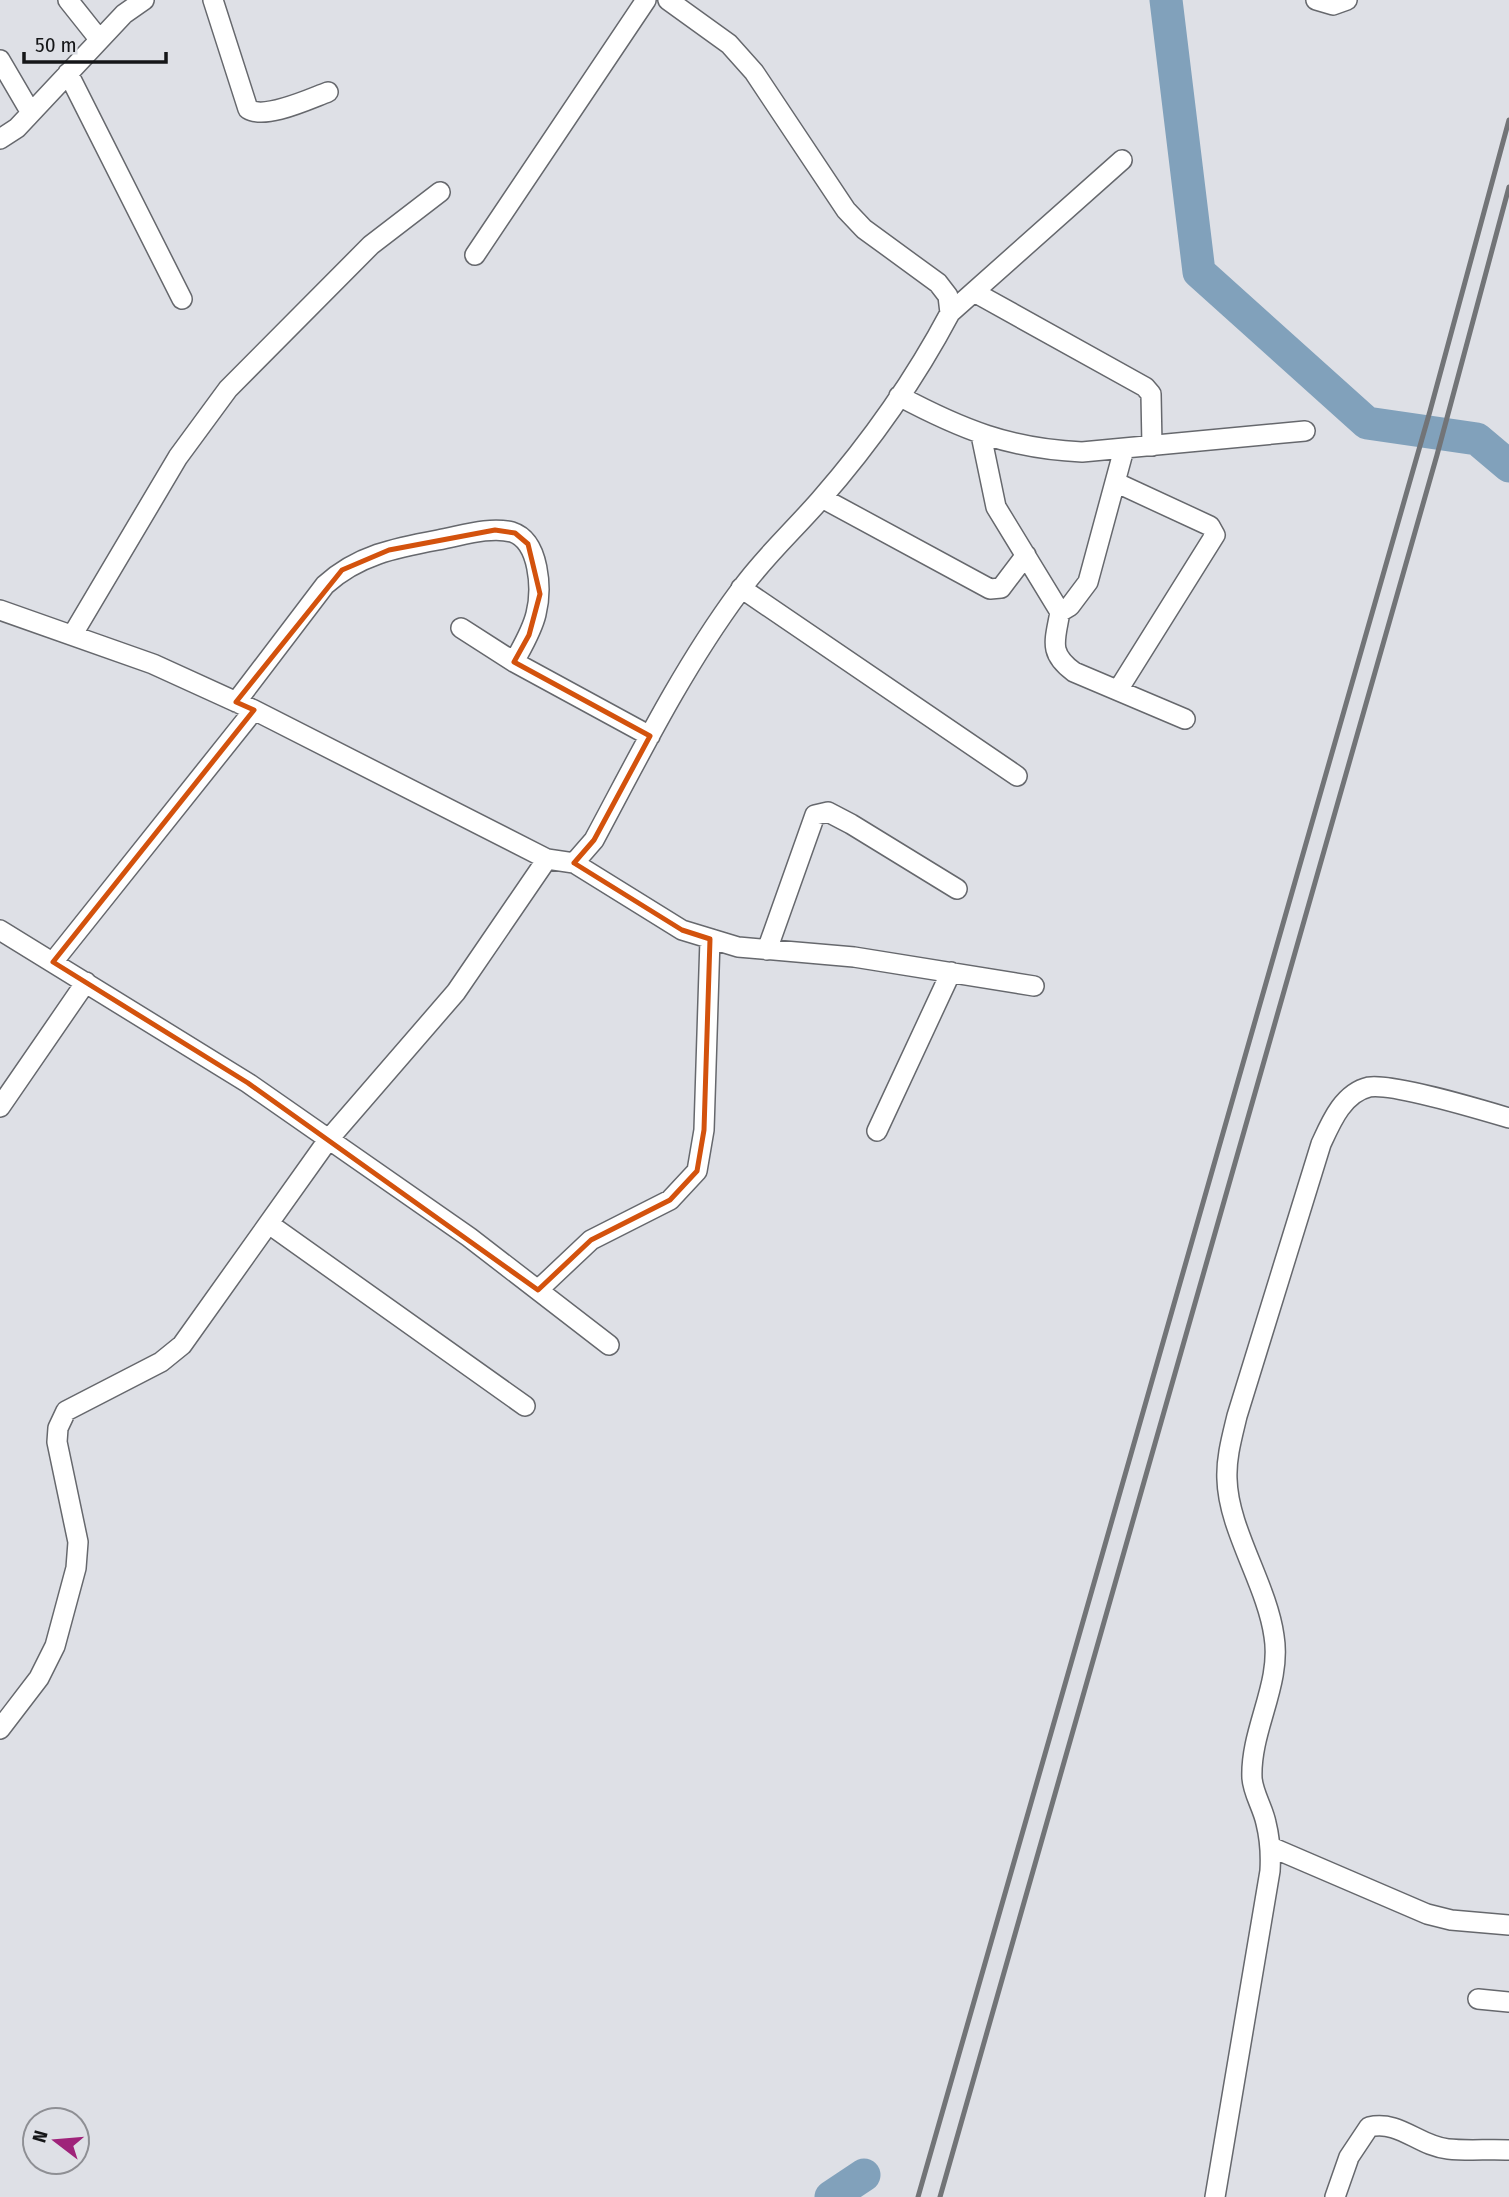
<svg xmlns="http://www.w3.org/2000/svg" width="1509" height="2197" font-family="'Fira Sans Condensed',sans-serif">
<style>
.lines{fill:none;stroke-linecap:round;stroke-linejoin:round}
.river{stroke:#81a1bb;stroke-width:33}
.street-casing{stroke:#66686d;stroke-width:22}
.street{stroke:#fff;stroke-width:19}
.rail{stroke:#727477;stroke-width:5}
.marked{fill:none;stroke:#d3520d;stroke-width:5;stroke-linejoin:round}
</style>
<rect width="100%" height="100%" fill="#dee0e6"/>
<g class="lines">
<path class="river" d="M1166 0 1199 272 1367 423 1477 439 1509 466
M831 2197 864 2175"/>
<defs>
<path id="street" d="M68 0 99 39
M213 0 248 109C265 120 309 99 328 92
M1316 0 1333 5 1347 0
M0 60 31 113
M68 73 182 299
M0 139 17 128 124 14 144 0
M475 255 646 0
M974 292 1145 387 1151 394 1152 446
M950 313 1122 160
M899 396C961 429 1010 449 1082 452L1305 431
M981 435 996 507 1060 612C1055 641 1048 653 1074 672L1185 719
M1115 482 1210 526 1215 535 1118 690
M822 498 990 589 1001 588 1026 555
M741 588 1017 776
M0 610 153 664 254 710 547 859 574 863 594 840C639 756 682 669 739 592 762 559 793 531 820 500 869 444 915 379 950 313L948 296 938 283 864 229 846 210 754 72 729 44 668 0
M1060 612 1070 606 1088 582 1124 449
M461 628 514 662 650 736
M73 634 178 457 228 389 371 245 440 192
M236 702 325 585C358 555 395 548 438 540 461 536 489 526 512 532 540 541 542 590 536 614 532 631 522 647 514 662
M574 863 682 930 738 947 854 957 1034 986
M0 930 248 1083 469 1237 609 1345
M767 950 815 815 828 812 851 824 957 889
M53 962 254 710
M0 1107 86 982
M877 1131 951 972
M269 1224 525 1406
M538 1290 591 1240 670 1200 697 1171 704 1130 710 939
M0 1729 39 1678 55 1646 76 1568 78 1542 57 1442 58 1428 66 1411 161 1362 182 1345 328 1140 456 992 547 859
M1271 1847 1427 1914 1451 1920 1509 1925
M1478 1999 1509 2002
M1215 2197 1270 1871C1271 1854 1270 1839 1266 1823 1263 1808 1253 1793 1252 1778 1250 1730 1282 1684 1274 1636 1267 1585 1228 1529 1227 1479 1226 1458 1232 1437 1237 1416L1321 1144C1331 1122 1343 1093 1369 1087 1393 1083 1482 1110 1509 1118
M1335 2197 1349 2157 1369 2127C1400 2120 1418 2146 1448 2149 1467 2151 1489 2149 1509 2150"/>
</defs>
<use href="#street" class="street-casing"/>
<use href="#street" class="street"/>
<path class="rail" d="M918 2197 1430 411 1509 120
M940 2197 1437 455 1509 187"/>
</g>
<path class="marked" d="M495 530 515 533 528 544 540 594 529 635 514 662 650 736 594 840 574 863 682 930 710 939 704 1130 697 1171 670 1200 591 1240 538 1290 248 1083 53 962 254 710 236 702 342 570 389 550Z"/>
<g transform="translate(56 2141) rotate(286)"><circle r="33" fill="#dee0e6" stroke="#8e8f94" stroke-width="2"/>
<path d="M0-5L12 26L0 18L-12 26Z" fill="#9f237a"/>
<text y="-10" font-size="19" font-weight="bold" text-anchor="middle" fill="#151618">N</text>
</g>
<path d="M24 52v10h142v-10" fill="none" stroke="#151618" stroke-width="3.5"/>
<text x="35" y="52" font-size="21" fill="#151618" stroke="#dee0e6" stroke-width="5" paint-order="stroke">50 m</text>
</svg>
